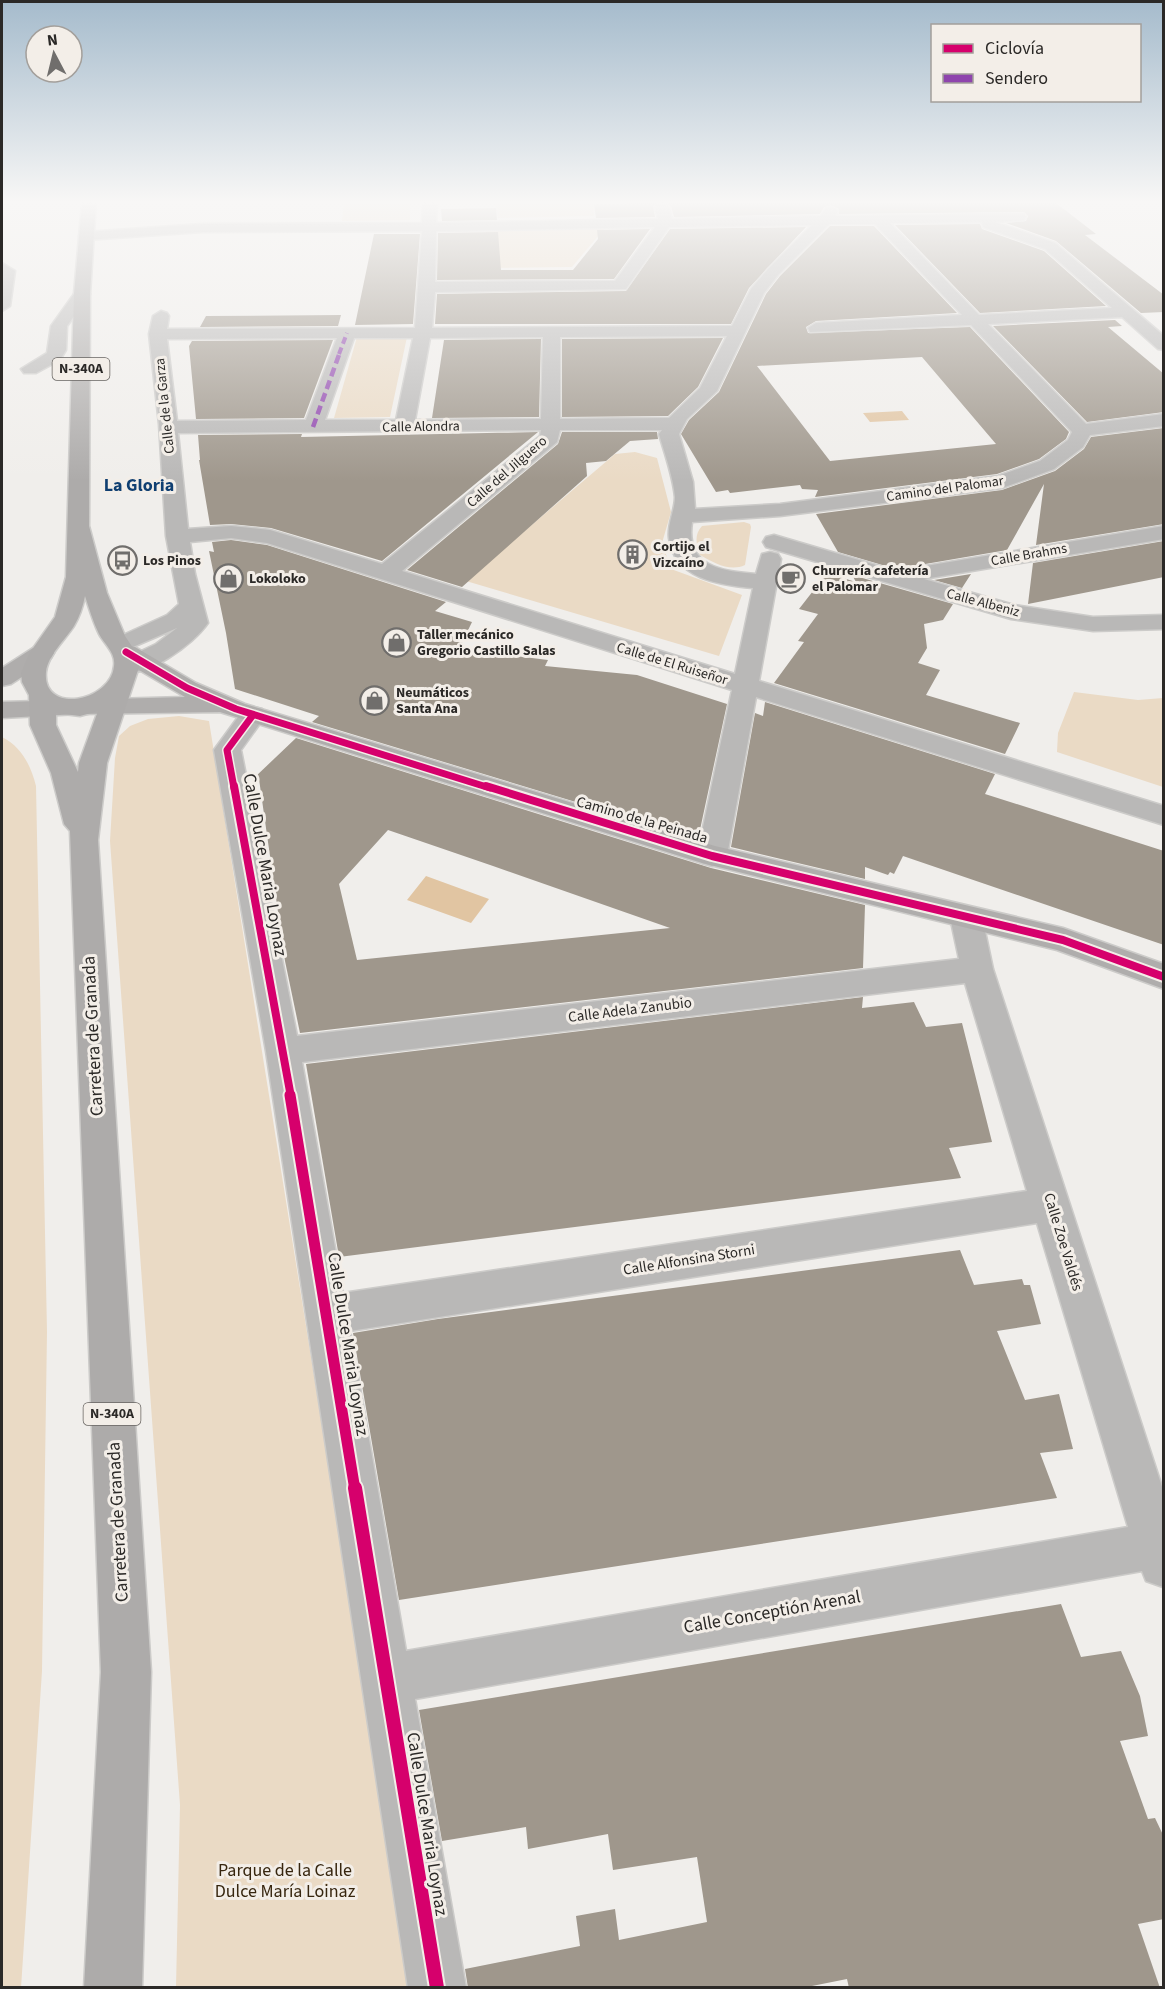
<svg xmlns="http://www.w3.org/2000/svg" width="1165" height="1989" font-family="'Source Sans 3',sans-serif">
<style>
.green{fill:#eadac5}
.water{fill:#e1c5a2}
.building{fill:#9f978c;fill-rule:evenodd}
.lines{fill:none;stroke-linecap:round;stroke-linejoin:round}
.street-casing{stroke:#cccbc9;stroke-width:3}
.secondary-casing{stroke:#cccbc9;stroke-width:3}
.highway-casing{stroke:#cccbc9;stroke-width:3}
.street{fill:#b9b8b7;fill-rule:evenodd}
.secondary{fill:#afadac;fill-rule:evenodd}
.highway{fill:#adabaa;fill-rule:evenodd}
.quiet-far1{stroke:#8e44ad;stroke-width:4;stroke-dasharray:7 4;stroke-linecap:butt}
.quiet{stroke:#8e44ad;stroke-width:4.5;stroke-dasharray:9 4.5;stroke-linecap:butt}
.cycleway-far3-casing{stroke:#f3eee8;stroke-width:10}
.cycleway-far2-casing{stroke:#f3eee8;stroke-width:12}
.cycleway-far1-casing{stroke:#f3eee8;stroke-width:15}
.cycleway-casing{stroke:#f3eee8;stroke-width:18}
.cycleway-far3{stroke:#d6006c;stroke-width:7}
.cycleway-far2{stroke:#d6006c;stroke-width:8}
.cycleway-far1{stroke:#d6006c;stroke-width:11}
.cycleway{stroke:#d6006c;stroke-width:14}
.labels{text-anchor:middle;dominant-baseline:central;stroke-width:6;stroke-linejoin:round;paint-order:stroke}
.shield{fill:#f3eee8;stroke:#676461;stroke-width:1.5}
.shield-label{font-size:14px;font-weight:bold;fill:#2b2927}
.far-street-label{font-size:14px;fill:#2b2927;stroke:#f3eee8}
.far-poi-label{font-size:14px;font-weight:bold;fill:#2b2927;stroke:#f3eee8;text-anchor:start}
.street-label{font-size:15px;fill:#2b2927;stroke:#f3eee8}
.far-district-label{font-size:18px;font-weight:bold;fill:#103f71;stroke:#f3eee8}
.near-street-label{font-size:18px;fill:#2b2927;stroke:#f3eee8}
.near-park-label{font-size:18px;fill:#37260f;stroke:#f3eee8}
</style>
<rect width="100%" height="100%" fill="#f0eeeb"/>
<path class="green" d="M344 203H410V220L342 221Z
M495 203H593L594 216 498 218Z
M604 229 572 267 488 268 486 231Z
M357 337H407L390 417 334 418Z
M635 452 657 458 671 512 662 543 671 569 742 595 719 656 466 581 615 454Z
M744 522 750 524 751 527 745 565C730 572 714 563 700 555 696 545 694 534 702 526Z
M1074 692 1138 700 1163 698V787L1057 752 1058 733Z
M179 716 209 721 412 1987H176L180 1805 110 841 115 758 119 736 130 726 148 719Z
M2 737C22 747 31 766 36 786L47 1332 42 1671 21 1988 2 1987Z"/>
<path class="water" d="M902 411 909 420 870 422 863 413Z
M426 876 489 899 471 923 407 900Z"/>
<path class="building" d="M640 203H657L653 206 655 217 596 218 594 204Z
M667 203H1056L1096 234 1085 235 1164 295V312L1141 313 1056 241 1006 223 1026 221 1028 216 1024 212 839 214V209L831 205 824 207 820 214 674 217 671 206Z
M496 208 497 220 442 221 441 209Z
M980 224 982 229 1044 251 1106 306 980 313 895 225Z
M830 226H874L957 313 816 321 806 327 808 333 970 327 1069 432 1066 439 1039 459 997 474 815 497 818 490 802 489 800 485 730 493 728 490 716 492 681 434 689 420 719 392 766 294 780 276ZM922 357 996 444 830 461 757 366Z
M806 227 749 288 731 324H435L437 294 626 291 670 229Z
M650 229 614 279 437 280 438 233 498 232 501 270H573L598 239 597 230Z
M374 234H420L413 324 355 325Z
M341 315 338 326 200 327 206 316Z
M1115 320 1122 326 1108 327 1164 374V412L1087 422 993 326Z
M723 338 698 387 668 416 562 417V339Z
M541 339 539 417 432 418 444 340Z
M333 340 304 418 196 419 189 346 192 341Z
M1164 428V524L1036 545 1044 484 1007 550 896 569 838 552 816 514 1002 490 1055 471 1084 449 1091 437Z
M538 432 382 561 271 528 231 524 210 525 199 460H200L198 435 302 434 301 437Z
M562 432H657L658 439 630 441 606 461 586 463 587 476 462 587 407 570 558 444Z
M231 540 267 545 446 602 435 611 472 622 459 649 548 660 545 666 637 675 727 704 698 839 312 722 319 716 235 689 226 633 209 551 214 552 212 542Z
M1164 541V577L1028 604 1033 563Z
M827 573 856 582 852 575 953 604 943 620 924 624 927 648 918 663 940 670 926 695 1020 723 1005 754 774 683 804 642 798 641 818 614 799 609Z
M971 574 962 588 934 580Z
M765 702 995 774 985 794 1164 851V945L903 856 894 874 890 872 888 875 865 867V879L731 847 755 713 763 716Z
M296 738 711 868 865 905 863 968 300 1033 285 961 259 779 254 778ZM388 830 493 866 670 928 357 960 339 884Z
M863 997 862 1008 914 1002 926 1027 962 1023 992 1142 949 1148 961 1178 339 1257 306 1064Z
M960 1250 974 1285 1022 1279 1024 1285H1030L1041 1324 997 1331 1025 1400 1059 1394 1073 1449 1040 1453 1057 1498 399 1600 353 1333 438 1319Z
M1061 1604 1081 1657 1121 1651 1140 1696 1148 1736 1120 1741 1148 1819 1155 1818 1164 1837V1919L1138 1924 1160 1988H849L847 1979 802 1988H468L465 1969 580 1946 576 1916 615 1909 619 1940 707 1922 697 1857 613 1870 608 1834 528 1849 526 1827 442 1841 419 1710Z"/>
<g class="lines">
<defs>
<path id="street" d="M423 203H437L436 223 658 219 655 207 662 203 669 207 672 219 821 216 826 208 831 207 838 211 835 216 1024 214 1026 217 1024 220 995 222 1055 243 1164 336V350L1158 349 1122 317 988 324 1086 424 1164 414V426L1090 435 1083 447 1054 469 1002 488 780 516 692 522C685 567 721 571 756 574L762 554 770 552 778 554 781 559 759 681 1164 806V825L756 697 727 856 722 863 712 866 702 863 697 856 732 690 267 543 231 538 190 542 195 574 208 623C193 645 146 679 118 672L115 667 118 662 156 644 177 628 121 652 112 650 109 645 112 640 167 615 179 604 166 536 159 424 149 334 153 316 161 311 167 313 169 316 167 329 415 328 422 231 202 232 86 240 79 236 86 232 202 224 422 223ZM982 222 983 227 1045 249 1112 308 979 315 890 223ZM829 224H875L962 315 816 323 808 328 810 332 971 325 1072 432 1068 440 1040 461 998 476 780 504 695 509 693 482 679 434 687 419 717 391 764 293 778 275ZM812 225 768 269 751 289 732 326 432 328 435 292 626 289 669 227ZM655 227 615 281 435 282 436 231ZM727 336 700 388 669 418 560 419V337ZM543 337 541 419 415 420 430 338ZM337 338 306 420 177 421 167 339ZM354 338H413L396 420H325ZM541 430 540 436 382 564 270 530 231 526 188 529 178 433ZM560 430H662L659 434C665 455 673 476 675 497 675 511 667 524 669 538 674 579 720 585 753 588L735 674 402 571 557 442Z
M2 263 15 271 10 306 2 311Z
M82 289 90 294 67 326 66 350 60 360 36 373H24L21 369 47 353 51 326 76 291Z
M1164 526V539L924 579 1014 605 1093 617 1164 615V629L1093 631 1011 619 766 547 763 542 766 537 774 535 896 571Z
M253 707 262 709 266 715 241 750 297 1036 959 959 950 917 955 909 966 906 977 909 982 917 993 969 1164 1493 1163 1587 1146 1581 1142 1571 415 1699 466 1988H408L266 1051 214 750 244 709ZM965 983 1027 1191 343 1293 302 1062ZM1037 1223 1128 1527 406 1651 350 1331Z"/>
<path id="secondary" d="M126 645 135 647 196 683 245 704 715 846 1063 928 1164 964V989L1057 950 702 863 220 712 79 714 2 718V702L185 697 117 657 114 652 117 647Z
M42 646 51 648 54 653 51 658 11 684 2 686V668L33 648Z"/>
<path id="highway" d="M82 203H96L90 294 89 526 107 593 125 636 137 654 139 667 107 763 98 840 151 1672 142 1988H84L101 1672 70 831 64 824 51 773 30 725 29 695 22 682 21 673 29 654 55 617 66 577 74 294ZM85 596C89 608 93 622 99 634 105 645 116 653 114 666 111 702 42 715 46 672 48 655 65 640 74 626 80 616 83 606 85 596ZM98 711 79 763 78 772 56 725V713L80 716Z"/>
</defs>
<use href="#street" class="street-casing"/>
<use href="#secondary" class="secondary-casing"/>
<use href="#highway" class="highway-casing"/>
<use href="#street" class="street"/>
<use href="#secondary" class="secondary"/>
<use href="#highway" class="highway"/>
<path class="quiet-far1" d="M339 354 347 333"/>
<path class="quiet" d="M313 427 340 352"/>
<defs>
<path id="cycleway-far3" d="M126 652 187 688 236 709 490 788
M234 788 227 750 253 715"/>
<path id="cycleway-far2" d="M234 786 291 1097
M486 786 712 856 1063 940 1164 977"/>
<path id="cycleway-far1" d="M290 1095 355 1490"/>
<path id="cycleway" d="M355 1488 437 1988"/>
</defs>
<use href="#cycleway-far3" class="cycleway-far3-casing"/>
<use href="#cycleway-far2" class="cycleway-far2-casing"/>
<use href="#cycleway-far1" class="cycleway-far1-casing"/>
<use href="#cycleway" class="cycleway-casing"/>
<use href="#cycleway-far3" class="cycleway-far3"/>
<use href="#cycleway-far2" class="cycleway-far2"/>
<use href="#cycleway-far1" class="cycleway-far1"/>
<use href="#cycleway" class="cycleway"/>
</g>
<linearGradient id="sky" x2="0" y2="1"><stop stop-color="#a5bbcc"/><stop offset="0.42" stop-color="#f8f7f6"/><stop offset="1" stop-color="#f8f7f6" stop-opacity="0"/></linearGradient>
<rect width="1165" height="481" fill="url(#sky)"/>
<defs>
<symbol id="building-ring" viewBox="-11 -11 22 22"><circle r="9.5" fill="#f3eee8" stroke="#706e6c" stroke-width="1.5"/><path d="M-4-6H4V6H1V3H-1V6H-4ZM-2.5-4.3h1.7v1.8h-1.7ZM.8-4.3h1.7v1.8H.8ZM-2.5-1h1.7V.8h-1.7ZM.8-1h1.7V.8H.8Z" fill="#706e6c"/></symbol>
<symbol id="bus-ring" viewBox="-11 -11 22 22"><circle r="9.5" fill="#f3eee8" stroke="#706e6c" stroke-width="1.5"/><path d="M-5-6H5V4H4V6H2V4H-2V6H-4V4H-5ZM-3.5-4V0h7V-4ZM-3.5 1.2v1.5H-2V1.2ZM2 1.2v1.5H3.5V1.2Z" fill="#706e6c"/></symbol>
<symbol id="shop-ring" viewBox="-11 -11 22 22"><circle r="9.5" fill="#f3eee8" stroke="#706e6c" stroke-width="1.5"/><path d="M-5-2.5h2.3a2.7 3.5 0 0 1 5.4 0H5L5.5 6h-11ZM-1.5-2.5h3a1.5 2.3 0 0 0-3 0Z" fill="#706e6c"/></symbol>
<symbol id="cafe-ring" viewBox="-11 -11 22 22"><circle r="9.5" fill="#f3eee8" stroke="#706e6c" stroke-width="1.5"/><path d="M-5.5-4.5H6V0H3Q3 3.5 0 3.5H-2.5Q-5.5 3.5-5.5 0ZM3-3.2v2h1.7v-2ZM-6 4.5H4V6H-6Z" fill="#706e6c"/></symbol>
</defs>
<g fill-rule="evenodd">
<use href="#building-ring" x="616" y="538" width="33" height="33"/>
<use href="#bus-ring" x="106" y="544" width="33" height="33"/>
<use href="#shop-ring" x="212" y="562" width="33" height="33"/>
<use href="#cafe-ring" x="774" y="562" width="33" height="33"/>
<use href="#shop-ring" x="380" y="626" width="33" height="33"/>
<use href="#shop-ring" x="358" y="684" width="33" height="33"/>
</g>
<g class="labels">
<g class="shield">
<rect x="52.5" y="358" width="57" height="22" rx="4.5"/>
<rect x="83.5" y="1403" width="57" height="22" rx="4.5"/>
</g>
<g class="shield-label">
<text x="81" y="369">N-340A</text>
<text x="112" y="1414">N-340A</text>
</g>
<g class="far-street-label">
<text transform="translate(165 406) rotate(-96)">Calle de la Garza</text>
<text transform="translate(421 427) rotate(-1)">Calle Alondra</text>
<text transform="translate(507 472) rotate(-41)">Calle del Jilguero</text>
<text transform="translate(945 489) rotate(-8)">Camino del Palomar</text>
<text transform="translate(1029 555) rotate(-10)">Calle Brahms</text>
<text transform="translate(983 603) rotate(15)">Calle Albeniz</text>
<text transform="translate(672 664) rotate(17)">Calle de El Ruiseñor</text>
</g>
<g class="far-poi-label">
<text x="653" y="547">Cortijo el<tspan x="653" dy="16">Vizcaíno</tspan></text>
<text x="143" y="561">Los Pinos</text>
<text x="812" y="571">Churrería cafetería<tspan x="812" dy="16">el Palomar</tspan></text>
<text x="249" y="579">Lokoloko</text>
<text x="417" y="635">Taller mecánico<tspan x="417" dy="16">Gregorio Castillo Salas</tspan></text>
<text x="396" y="693">Neumáticos<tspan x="396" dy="16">Santa Ana</tspan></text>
</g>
<g class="street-label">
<text transform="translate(642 820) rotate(16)">Camino de la Peinada</text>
<text transform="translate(630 1010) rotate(-7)">Calle Adela Zanubio</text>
<text transform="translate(1063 1242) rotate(73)">Calle Zoe Valdés</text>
<text transform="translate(689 1260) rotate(-9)">Calle Alfonsina Storni</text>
</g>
<g class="far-district-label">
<text x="139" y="485">La Gloria</text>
</g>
<g class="near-street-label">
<text transform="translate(265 865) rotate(80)">Calle Dulce Maria Loynaz</text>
<text transform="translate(93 1036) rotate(-93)">Carretera de Granada</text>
<text transform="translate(348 1344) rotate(81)">Calle Dulce Maria Loynaz</text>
<text transform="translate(118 1522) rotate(-93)">Carretera de Granada</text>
<text transform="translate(772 1612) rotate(-10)">Calle Conceptión Arenal</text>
<text transform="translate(427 1824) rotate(81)">Calle Dulce Maria Loynaz</text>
</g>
<g class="near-park-label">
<text x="285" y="1870">Parque de la Calle<tspan x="285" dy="21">Dulce María Loinaz</tspan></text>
</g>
</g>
<rect width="1165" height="1989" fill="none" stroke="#2b2927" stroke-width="6"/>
<rect x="931" y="24" width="210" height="78" fill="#f3eee8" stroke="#a39f9b" stroke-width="1.5"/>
<rect x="943" y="44" width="30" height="9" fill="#d6006c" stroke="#a39f9b" stroke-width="1.5"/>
<text x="985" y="54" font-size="18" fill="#2b2927">Ciclovía</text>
<rect x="943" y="74" width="30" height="9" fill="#8e44ad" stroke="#a39f9b" stroke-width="1.5"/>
<text x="985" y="84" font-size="18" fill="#2b2927">Sendero</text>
<g transform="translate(54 54) rotate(353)"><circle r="28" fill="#f3eee8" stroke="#a39f9b" stroke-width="1.5"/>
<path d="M0-4.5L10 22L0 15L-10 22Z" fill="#706e6c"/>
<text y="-9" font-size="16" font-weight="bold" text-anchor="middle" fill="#2b2927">N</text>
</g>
</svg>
